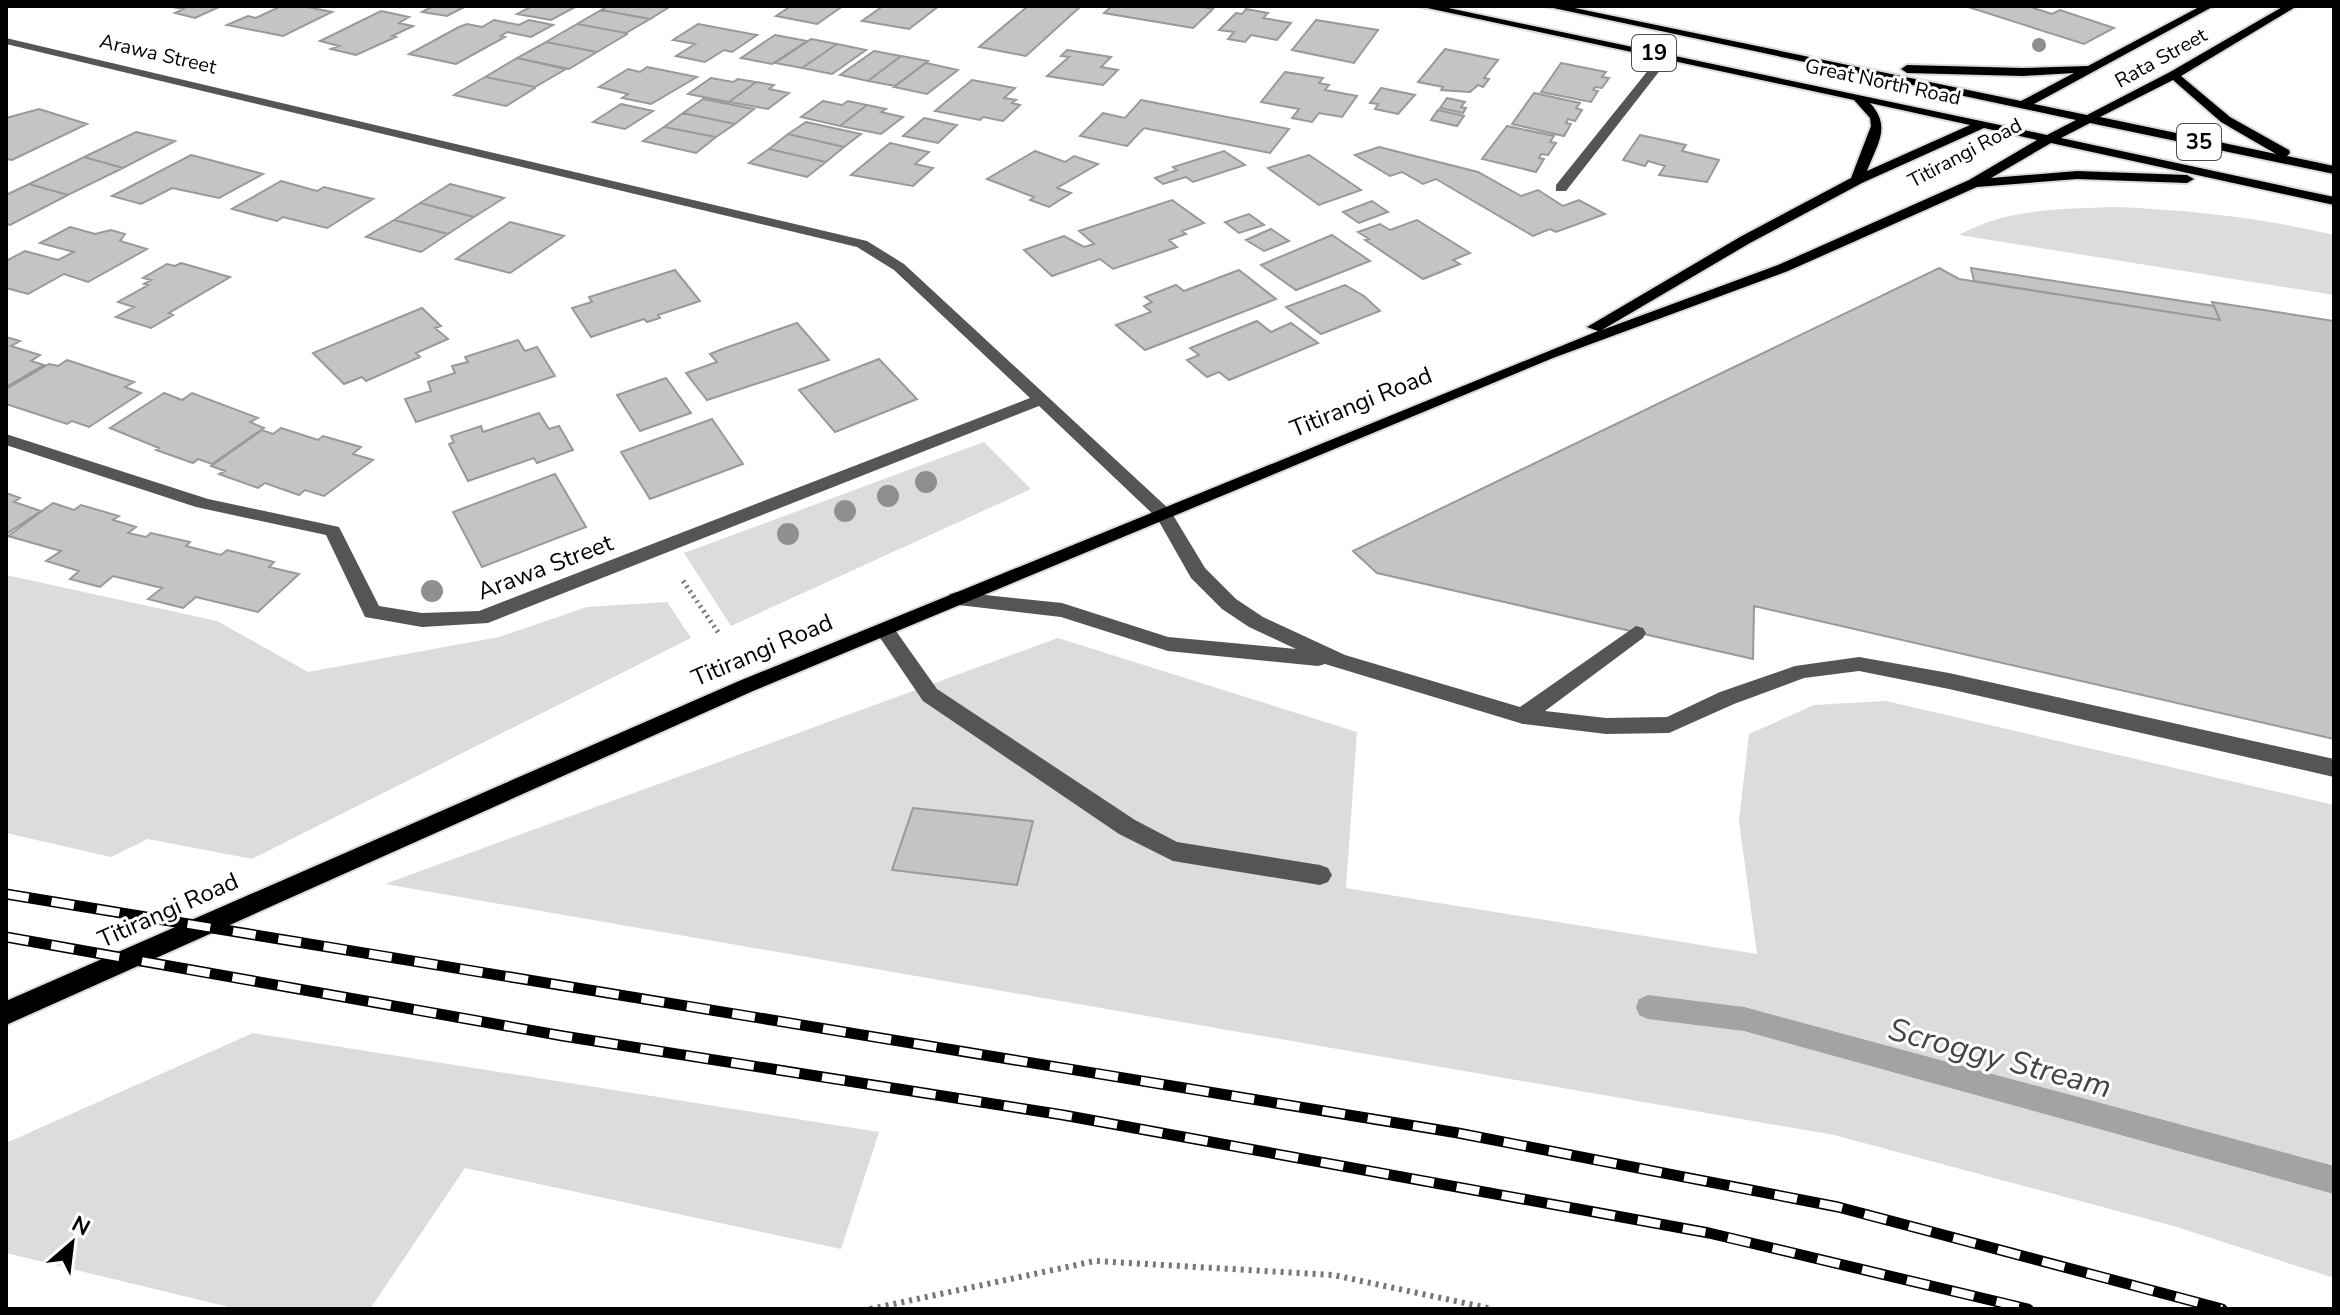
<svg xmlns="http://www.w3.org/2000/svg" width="2340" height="1315" font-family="'Nunito Sans',sans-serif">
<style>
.green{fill:#dcdcdc}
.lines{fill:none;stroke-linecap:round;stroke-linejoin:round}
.stream{fill:#a3a3a3;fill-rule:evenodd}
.building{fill:#c4c4c4;stroke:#999;stroke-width:2}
.major-casing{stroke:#dbdbdb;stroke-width:4}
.path-far1{stroke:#777;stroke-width:5;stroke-dasharray:2 4;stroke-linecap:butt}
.path{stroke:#777;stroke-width:6;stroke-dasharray:3 5;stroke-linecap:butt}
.minor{fill:#555;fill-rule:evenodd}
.major{fill:#000;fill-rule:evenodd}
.rail-casing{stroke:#000;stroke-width:11}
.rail{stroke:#fff;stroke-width:8;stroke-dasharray:23;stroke-linecap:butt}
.tree{fill:#8f8f8f}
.labels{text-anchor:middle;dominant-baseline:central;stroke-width:6;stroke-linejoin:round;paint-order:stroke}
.far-street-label{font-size:20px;fill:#000;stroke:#fff}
.shield{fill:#fff;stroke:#4c4c4c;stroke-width:2}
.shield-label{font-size:22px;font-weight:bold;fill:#000}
.street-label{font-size:24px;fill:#000;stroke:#fff}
.near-water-label{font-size:32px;font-style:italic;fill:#444;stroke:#fff}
</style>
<rect width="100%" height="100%" fill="#fff"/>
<path class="green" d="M2116 207C2190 210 2262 218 2334 235V295L1959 235C2008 208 2062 209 2116 207Z
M984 442 1031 489 731 626 684 553Z
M6 575 217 621 308 672 499 637 587 607 667 602 691 638 252 859 148 839 111 857 6 833Z
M1058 638 1357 732 1346 888 1757 954 1739 821 1749 734 1814 705 1886 701 2334 805V1278L2177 1227 1834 1135 385 884Z
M253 1033 879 1132 841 1249 465 1168 370 1309H237L6 1253V1143Z"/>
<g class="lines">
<path class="stream" d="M1648 995 1744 1007 2334 1166V1194L1744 1031 1648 1019 1639 1015 1636 1007 1639 999Z"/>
</g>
<path class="building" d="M167 6H221L195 18 175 13 183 9Z
M281 6H302L332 12 283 36 227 25 248 16 256 18Z
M433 6H466L447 16 422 12Z
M532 6H577L551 20 517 14Z
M608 6H671L650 19 601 10Z
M791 6H843L817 24 776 16Z
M883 6H939L909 29 862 21Z
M1028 6H1081L1026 56 979 47Z
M1112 6H1197L1213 9 1193 28 1104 13Z
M1976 6H2027L2052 14 2060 10 2114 28 2084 44 1971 8Z
M1246 9 1268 13 1263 18 1291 23 1277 40 1251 35 1245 42 1228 39 1234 32 1219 30 1236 13 1242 14Z
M601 10 650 19 626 33 577 24Z
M381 11 409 17 399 23 413 26 392 36 396 37 356 55 331 49 339 46 320 41Z
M494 20 519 25 529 20 553 25 531 37 507 32 501 36 505 37 456 64 409 54 459 27 467 24 482 27Z
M1316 20 1378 30 1354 63 1292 50Z
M577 24 626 33 627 34 597 52 546 42Z
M698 24 757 35 732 52 724 50 705 62 676 56 695 44 673 40Z
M775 35 807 41 772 64 741 58Z
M811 39 837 44 802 68 775 63Z
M546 42 597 52 569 69 517 58Z
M837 44 866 50 832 74 802 68Z
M1445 49 1498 60 1484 78 1489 79 1483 87 1478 85 1470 92 1441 90 1443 87 1418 82Z
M1067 50 1111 57 1101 67 1118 70 1103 85 1047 76 1069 57 1061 56Z
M874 51 901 56 868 81 840 75Z
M901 56 928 61 895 86 868 81Z
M517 58 566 69 535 87 485 77Z
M926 63 958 70 927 94 894 87Z
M1561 63 1606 72 1602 77 1609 78 1602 88 1595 87 1593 90 1598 91 1591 102 1541 92Z
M647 67 697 77 651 104 622 98 628 94 599 87 628 69 640 72Z
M1285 72 1323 78 1319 83 1329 85 1325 90 1357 96 1342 117 1319 113 1312 122 1292 118 1299 109 1261 102Z
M485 77 535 87V88L506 106 454 95Z
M711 78 733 82 738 79 756 82 729 102 688 94Z
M972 80 1015 88 1004 98 1016 100 1012 103 1020 105 1003 121 983 117 980 120 935 111Z
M756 82 774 85 769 89 789 93 768 109 729 102Z
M1381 88 1415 95 1398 114 1375 109 1378 104 1370 103Z
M1534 93 1580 103 1576 108 1582 110 1575 121 1568 119 1566 123 1571 124 1564 136 1512 124Z
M1447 98 1465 102 1461 107 1466 108 1463 113 1440 108Z
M703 99 754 109 735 124 683 113Z
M1141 100 1289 129 1270 153 1144 128 1127 146 1080 136 1103 113 1125 118Z
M823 101 842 105 848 101 867 105 840 126 801 117Z
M621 104 653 111 625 129 593 122Z
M867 105 886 109 881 112 903 117 881 134 840 126Z
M39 109 87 124 12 160 6 159V118Z
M1438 110 1464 116 1457 126 1431 120Z
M683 113 735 124 716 137 664 127Z
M924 118 957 125 938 143 903 136Z
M806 122 861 134 844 147 788 134Z
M1507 126 1554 136 1550 142 1556 143 1548 155 1541 154 1539 158 1544 159 1536 172 1482 159Z
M664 127 716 137 696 153 643 141Z
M136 132 175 141 123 168 84 157Z
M788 134 844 147 826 162 769 149Z
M1640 135 1686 145 1682 151 1719 160 1707 182 1659 175 1665 166 1648 161 1645 166 1623 160Z
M890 143 929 152 915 164 933 168 913 186 851 175Z
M1379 147 1478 172 1521 196 1538 190 1563 206 1579 200 1605 214 1556 232 1550 229 1533 236 1436 179 1423 184 1402 172 1390 176 1355 155Z
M769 149 826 162 807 177 749 163Z
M1035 151 1065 162 1074 156 1098 164 1057 188 1071 193 1049 207 1030 200 1034 197 987 179Z
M1224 151 1245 165 1193 182 1186 177 1163 184 1155 178 1177 170 1173 167Z
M191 155 263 174 219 198 172 188 141 204 112 196Z
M1309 155 1361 190 1319 205 1268 168Z
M84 157 123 168 68 195 29 184Z
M281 181 317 191 324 187 373 199 327 228 283 217 277 221 232 209Z
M29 184 68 195 10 225 6 224V195Z
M450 184 504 198 474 217 420 203Z
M1172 200 1204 223 1182 231 1186 234 1169 240 1177 247 1113 269 1100 259 1052 276 1024 250 1064 236 1084 247 1094 244 1079 231Z
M1372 201 1388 212 1359 223 1343 212Z
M420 203 474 217 448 234 394 220Z
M1249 214 1264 225 1239 233 1225 222Z
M394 220 448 234 421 252 366 237Z
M1417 220 1470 253 1453 260 1460 264 1423 279 1365 240 1369 239 1358 232 1380 224 1390 230Z
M510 222 564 236 510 273 456 259Z
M70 227 95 234 111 230 125 234 120 241 147 249 88 282 64 274 28 294 6 288V261L25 251 58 260 74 252 40 243Z
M1271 229 1289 241 1264 251 1246 240Z
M1332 235 1370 261 1296 290 1261 265Z
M181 263 230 277 169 313 173 315 151 328 116 317 134 307 118 302 148 285 144 284 151 280 143 278 167 264 175 266Z
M1939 268 1959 279 2220 320 2212 302 2334 321V739L1754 606 1753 659 1377 573 1353 551Z
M1971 268 2214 306 2220 320 1974 281Z
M675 270 700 301 658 315 660 318 647 322 644 319 591 337 572 308 592 302 589 297Z
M1239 270 1276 299 1145 350 1116 325 1151 312 1144 306 1152 302 1145 297 1176 285 1184 291Z
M1345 285 1364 296 1380 311 1321 334 1286 307Z
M422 308 441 326 435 328 448 339 416 353 420 357 366 381 362 377 344 384 313 353Z
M1257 321 1271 332 1291 323 1318 343 1229 380 1219 372 1207 377 1187 360 1199 355 1190 348Z
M797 323 829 360 707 400 686 373 717 362 710 354 725 348Z
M6 337 20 341 11 346 40 355 31 361 44 365 6 387Z
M518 340 525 351 537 347 555 376 416 422 405 399 431 391 428 382 455 373 452 366 468 362 465 357Z
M879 359 917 399 835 432 799 390Z
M67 360 134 382 125 387 141 393 89 427 72 421 67 424 6 404V389L49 364 58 366Z
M666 378 691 413 640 431 617 395Z
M164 393 182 400 192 393 258 418 250 422 264 428 212 464 198 459 193 463 156 450 159 448 110 428Z
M539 413 549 429 559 426 573 450 537 463 534 458 468 481 449 444 454 442 451 436 481 426 483 432Z
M712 419 743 464 650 499 621 452Z
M281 428 318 440 323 436 361 447 353 454 373 460 324 496 305 490 299 495 265 483 258 488 219 474 225 471 211 466 262 430 273 434Z
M555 474 586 527 482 567 453 512Z
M6 493 20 498 14 502 41 511 6 534Z
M53 503 74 510 81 505 119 516 113 520 136 527 128 533 146 537 151 533 190 542 186 546 221 555 227 550 274 562 269 567 299 574 258 612 196 597 183 608 148 599 162 588 113 576 100 587 70 579 79 571 46 561 61 551 8 536Z
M913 808 1033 821 1017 885 892 870Z"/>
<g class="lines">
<defs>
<path id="major" d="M1418 6H1439L2047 135 2076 120 1544 6H1565L2021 101 2074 73 2023 76 1907 73 1901 69 1907 65 2023 68 2088 66 2201 6H2214L2034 104 2087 115 2170 72 2284 6H2297L2181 76 2230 117 2289 150 2290 153 2287 156 2334 166V174L2090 123 2061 138 2334 197V205L2051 143 1991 178 2077 171 2187 175 2194 179 2187 183 2077 179 1977 187 1788 271 1553 358 753 691 6 1025V1001L739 681 1598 331 1587 327 1740 237 1851 178 1871 126 1870 118 1854 100ZM2173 80 2221 122 2276 154 2100 117ZM1870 103 1970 125 1867 171C1877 144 1892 127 1870 103ZM1984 128 2037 140 1969 180 1778 265 1602 330 1750 243 1862 183Z"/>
</defs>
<use href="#major" class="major-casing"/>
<path class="path-far1" d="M683 581 720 635"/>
<path class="path" d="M870 1309 1095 1261 1333 1275 1493 1309"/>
<path class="minor" d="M6 38 867 241 904 264 1170 510 1205 568 1236 599 1263 617 1345 655 1520 707 1636 626 1643 628 1646 633 1643 638 1545 711 1606 718 1667 717 1720 692 1795 666 1859 657 1949 673 2334 759V777L1949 689 1859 671 1804 678 1734 704 1669 733 1606 734 1523 724 1325 664 1318 666 1168 651 1061 617 950 604 947 599 950 594 957 592 1062 603 1168 637 1296 649 1249 627 1222 609 1191 578 1157 518 1039 406 488 623 422 627 365 617 326 535 196 507 6 445V434L208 499 339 527 379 606 422 613 479 611 1030 398 894 270 857 247 6 44Z
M1662 53 1672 55 1566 191H1556V185Z
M884 622 891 624 937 689 1135 820 1177 842 1320 865 1328 868 1332 875 1328 882 1320 885 1173 861 1119 834 923 701 874 629Z"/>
<use href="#major" class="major"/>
<defs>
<path id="rail" d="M6 894 1458 1133 1838 1207 2222 1309
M6 937 563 1036 1063 1115 1709 1233 2028 1309"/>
</defs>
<use href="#rail" class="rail-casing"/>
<use href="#rail" class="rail"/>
</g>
<g class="tree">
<circle cx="2039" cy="45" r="7"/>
<circle cx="926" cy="482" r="11"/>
<circle cx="888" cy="496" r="11"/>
<circle cx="845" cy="511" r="11"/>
<circle cx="788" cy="534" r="11"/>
<circle cx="432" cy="591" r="11"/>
</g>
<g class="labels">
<g class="far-street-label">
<text transform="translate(158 54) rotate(13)">Arawa Street</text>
<text transform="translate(2161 58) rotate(-29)">Rata Street</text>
<text transform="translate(1883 82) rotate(12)">Great North Road</text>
<text transform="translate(1965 153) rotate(-28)">Titirangi Road</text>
</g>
<g class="shield">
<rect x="1632" y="35" width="44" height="36" rx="6"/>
<rect x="2177" y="124" width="44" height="36" rx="6"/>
</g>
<g class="shield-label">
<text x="1654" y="53">19</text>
<text x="2199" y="142">35</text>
</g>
<g class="street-label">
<text transform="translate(1361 402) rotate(-22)">Titirangi Road</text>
<text transform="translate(545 567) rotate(-21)">Arawa Street</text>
<text transform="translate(762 650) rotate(-23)">Titirangi Road</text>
<text transform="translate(168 910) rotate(-24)">Titirangi Road</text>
</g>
<g class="near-water-label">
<text transform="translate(2000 1058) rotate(15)">Scroggy Stream</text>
</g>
</g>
<rect width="2340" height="1315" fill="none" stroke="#000000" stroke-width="16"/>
<g transform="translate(72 1243) rotate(28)" stroke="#ffffff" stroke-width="6" paint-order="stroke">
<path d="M0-6L14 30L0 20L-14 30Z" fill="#000000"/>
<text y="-12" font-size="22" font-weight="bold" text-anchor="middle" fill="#000000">N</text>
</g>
</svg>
